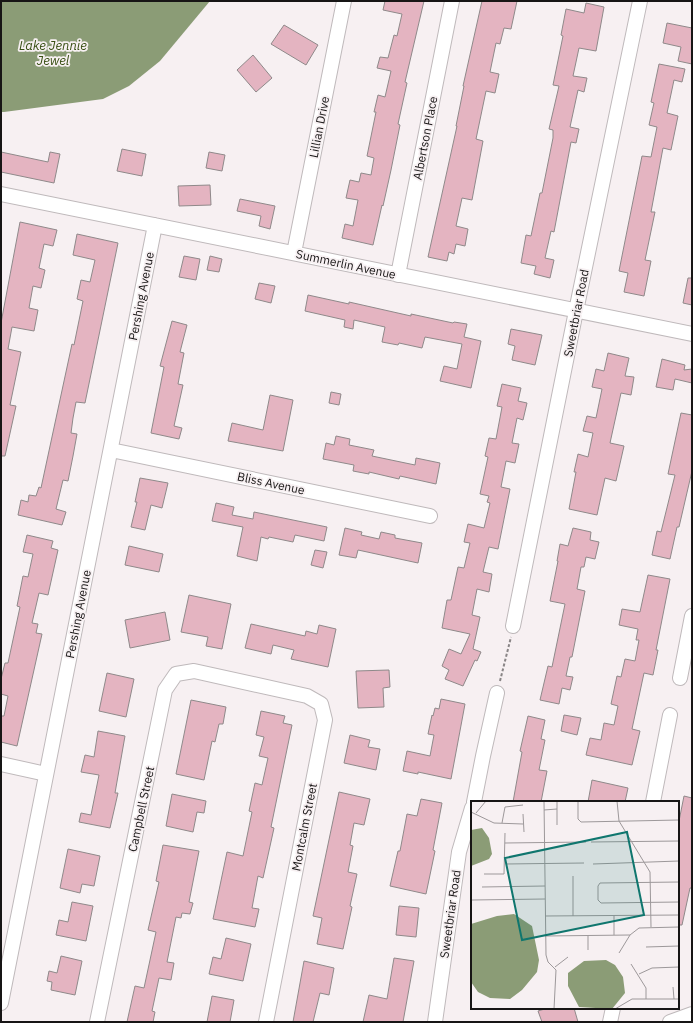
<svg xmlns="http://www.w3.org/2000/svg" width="693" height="1023" font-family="'IBM Plex Sans',sans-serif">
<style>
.water{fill:#8b9c76}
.building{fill:#e4b4c1;stroke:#8f898a}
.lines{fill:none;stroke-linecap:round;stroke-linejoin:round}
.minor-casing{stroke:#bfb9bb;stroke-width:16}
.path{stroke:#898586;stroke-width:2;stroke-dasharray:3 2;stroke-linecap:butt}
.minor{stroke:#fff;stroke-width:14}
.labels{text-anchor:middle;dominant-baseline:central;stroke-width:3.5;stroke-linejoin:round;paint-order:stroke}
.street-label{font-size:12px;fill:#171515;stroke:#f7f0f2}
.water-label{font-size:13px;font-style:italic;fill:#395014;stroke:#f7f0f2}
.inset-road{fill:none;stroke:#9d989a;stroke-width:1}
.view{fill:#0f766e;fill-opacity:0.15;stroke:#0f766e;stroke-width:2}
.inset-edge{fill:none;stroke:#171515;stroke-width:2}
</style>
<rect width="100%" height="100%" fill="#f7f0f2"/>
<path class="water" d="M1 1H210L160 61 129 86 103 99 4 112H1Z"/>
<path class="building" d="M385 1H424L405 82 407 83 398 124 400 125 391 170 383 206 382 205 373 245 342 238 345 224 353 226 358 200 346 198 350 180 359 182 361 173 371 175 374 158 367 156 376 112H374L378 95 385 97 391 71 377 68 380 57 388 58 394 35 397 36 402 14 383 10Z
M482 1H517L511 29 504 28 500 44 496 43 490 72 499 74 495 93 486 91 476 139 483 141 472 200 462 198 456 226 468 229 465 246 456 244 454 254 449 252 447 261 428 257 457 126H456L464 86H463Z
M586 3 604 7 596 51 579 48 573 76 587 78 584 92 578 90 570 127 579 129 576 143 571 142 554 232 551 231 545 258 554 260 550 278 534 274 536 266 521 263 526 235 531 236 540 193H542L553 138V130L549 129 559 86 553 85 563 36 561 35 566 9 584 13Z
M667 23 692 28V64L678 61 681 47 663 43Z
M284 25 318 45 306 65 271 44Z
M253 55 272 78 256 92 237 70Z
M659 64 685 69 682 82 674 80 667 113 678 116 671 150 663 148 651 212H655L645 260 651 261 644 296 624 292 628 273 619 271 642 156 651 157 657 127 649 125 654 103 651 102Z
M122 149 146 154 142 176 117 171Z
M1 152 48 162 50 152 60 154 54 183 1 172Z
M209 152 225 155 222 171 206 168Z
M210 185 211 205 179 206 178 186Z
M240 199 275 206 270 229 259 226 261 216 237 211Z
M20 222 57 230 53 246 44 244 39 268 45 270 41 288 33 286 29 308 38 310 34 331 12 327 8 349 21 352 10 405 16 406 5 456H1V323Z
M77 234 118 243 85 403 76 402 73 418 71 433 77 434 73 456 68 481 63 480 56 509 66 512 62 525 18 515 21 500 28 502 29 495 36 496 39 487 41 488 72 344 74 345 83 301 77 299 81 280 90 282 95 260 73 255Z
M184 256 200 259 196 280 179 277Z
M210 256 222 259 219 272 207 270Z
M688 278H692V305L683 303Z
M259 283 275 286 271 303 255 299Z
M308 295 349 304V302L411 316V314L453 323 454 322 467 324 464 337 481 341 471 388 440 381 444 366 457 369 462 344 425 337 422 348 399 343 398 345 382 342 385 327 354 320 353 329 344 327 345 320 305 311Z
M172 321 187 325 180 352 184 353 178 384 183 385 174 426 182 428 179 439 151 433 164 367 160 366Z
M511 329 542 335 535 365 512 360 515 346 508 344Z
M608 353 629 358 625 376 634 377 631 395 621 393 610 443 624 446 616 481 605 478 597 515 569 509 576 472H574L578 454 588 457 593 433 583 431 587 416 596 418 602 389 592 387 596 369 604 371Z
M662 359 685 365 684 370 692 369V383L675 379 673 390 656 387Z
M502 384 521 388 518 401 527 403 523 420 517 418 512 443 519 444 515 463 506 461 501 487 510 489 498 549 489 547 483 572 492 574 489 592 477 589 472 615 480 617 473 649 481 652 477 661 475 660 463 686 445 679 449 670 442 666 449 649 461 654 470 634 442 628 447 600H451L458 567 464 568 470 543 464 542 468 524 484 528 490 503 487 502 489 496 480 494 488 457 485 456 489 438 496 439 502 407 497 406Z
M331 392 341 394 339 405 329 403Z
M270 395 293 400 283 451 228 441 232 423 263 430Z
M681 413 692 415V471L679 527H677L670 559 652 555 657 531 661 532 675 475 668 474Z
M336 436 350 439 349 445 374 450 372 456 415 465 416 458 440 463 436 484 400 476 399 479 369 472V474L353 471 354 465 323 459 326 443 334 445Z
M140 478 168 483 162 508 151 505 145 530 131 527 137 502H135Z
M216 503 234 507 232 515 253 519 254 512 327 527 324 541 295 535 293 542 269 537 268 539 261 537 257 561 237 556 243 527 212 521Z
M345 528 362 532 361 535 379 539 381 532 395 535V538L422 543 418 563 358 550 356 558 339 555Z
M573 528 591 532 590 540 599 542 595 559 586 557 584 567H581L577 589 585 591 572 657H570L566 676 573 677 570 690 562 688 559 704 540 700 548 666 552 667 565 604 550 601 558 561H557L560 544 568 546Z
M27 535 53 541 51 548 58 550 48 595 39 593 32 623 38 624 36 633 42 634 17 746 1 742V716H4L8 696 1 694V679L5 663H8L20 607 17 606 23 576 28 577 33 554 23 552Z
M129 546 163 554 159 572 125 565Z
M315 550 327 552 323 568 311 565Z
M648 575 670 579 656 650H658L653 675 644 673 632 729 640 731 632 765 586 755 590 738 601 740 604 723 614 725 618 706 611 704 617 676 621 677 625 659 635 661 639 640H636L638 629 619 625 622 609 640 612Z
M189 595 231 604 222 649 206 646 208 637 181 632Z
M165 612 170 640 130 648 125 620Z
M251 624 305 636 306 631 317 634 319 625 336 629 328 667 291 659 294 650 273 645 271 654 245 648Z
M389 670 390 687 383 688 384 707 358 708 356 671Z
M107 673 134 679 126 717 99 711Z
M441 699 465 704 451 779 418 772V774L403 771 407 751 430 756 434 735 428 734 432 715 433 716 435 708 439 709Z
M191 700 226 707 223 724H219L215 742 212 741 204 780 176 774Z
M261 711 285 716 283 723 292 725 271 827 274 828 263 878 258 876 252 908 259 909 255 927 213 919 227 852 243 856 252 812 249 811 255 783 262 785 268 758 259 756 264 737 256 735Z
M564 715 581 718 577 735 561 731Z
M528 716 545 720 541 739 545 740 539 770 547 771 541 802H513L522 752 520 751Z
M98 731 125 736 115 793H118L110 828 79 822 81 813 91 815 99 775 81 772 85 755 94 757Z
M350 735 370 740 368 747 380 749 376 770 344 763Z
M592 780 628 788 625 802H588Z
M339 792 370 799 364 825 354 823 350 845 353 846 348 872 357 874 350 906 352 907 343 949 317 944 322 918 313 916Z
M172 794 206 801 204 813 197 812 193 832 166 826Z
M684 796 692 798V888H690L682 925H678V826Z
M421 799 442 803 433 850 435 851 426 894 390 886 398 851H400L407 814 417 816Z
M163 845 199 851 189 902 193 903 190 914 182 913 181 918 176 917 167 962 174 963 171 980 159 978 152 1011 155 1012 153 1022H127L135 986 144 988 156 932 148 930 159 882 156 881Z
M68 849 100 856 94 886 82 884 80 893 60 888Z
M72 902 93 906 86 941 56 935 59 920 68 922Z
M399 906 419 908 416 937 396 935Z
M226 938 251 944 243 981 209 974 213 957 221 959Z
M61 956 82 961 75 995 51 990 52 982 47 981 49 971 57 973Z
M394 958 414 961 403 1022H363L369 995 387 999Z
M304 961 334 968 329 995 320 993 313 1022H293Z
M212 996 234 1000 230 1022H207Z
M548 1008H574L578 1022H542L538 1011Z"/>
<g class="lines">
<defs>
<path id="minor" d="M1 194 692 334
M294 253 344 1
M398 275 452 1
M111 450 430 516
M513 626 576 311 640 1
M680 678 692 616
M1 764 46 774
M474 802 483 756 497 693
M653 802 670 715
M1 1003 155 225
M97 1022 165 690 176 674 194 671 307 696 321 704 325 720 266 1022
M435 1022 459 852 472 808
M610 1022 613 1008
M670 1022 692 1014"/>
</defs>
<use href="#minor" class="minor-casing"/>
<path class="path" d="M500 681 511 637"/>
<use href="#minor" class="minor"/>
</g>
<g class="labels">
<g class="street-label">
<text transform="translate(319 127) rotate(-79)">Lillian Drive</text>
<text transform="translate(425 138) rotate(-79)">Albertson Place</text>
<text transform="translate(346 264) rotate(12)">Summerlin Avenue</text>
<text transform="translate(141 296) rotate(-79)">Pershing Avenue</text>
<text transform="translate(576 313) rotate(-79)">Sweetbriar Road</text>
<text transform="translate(271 483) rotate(12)">Bliss Avenue</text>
<text transform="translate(78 614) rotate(-79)">Pershing Avenue</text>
<text transform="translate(141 809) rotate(-78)">Campbell Street</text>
<text transform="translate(304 827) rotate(-79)">Montcalm Street</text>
<text transform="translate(450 914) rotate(-82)">Sweetbriar Road</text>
</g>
<g class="water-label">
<text x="53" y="45">Lake Jennie<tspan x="53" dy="15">Jewel</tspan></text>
</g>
</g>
<g transform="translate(471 801)">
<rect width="208" height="208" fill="#f7f0f2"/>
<path d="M11 27 18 37 21 53 18 58 0 65V29ZM43 113 61 125 68 159 66 171 51 189 39 198 19 197 7 191 0 181V123L26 115ZM135 159 144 164 152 176 154 192 141 208 108 206 97 185V172L113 160Z" fill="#8b9c76"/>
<path class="inset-road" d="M73 0 75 154 77 161 85 169 83 208M86 0V24M107 0V18L110 21 208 19M146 0 148 20 179 71 180 126M73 9 86 8M0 11 23 22 52 23M5 12 15 0M52 13 53 31M31 22 34 6 52 4M120 41 208 40M34 42 115 41M35 63 113 62M122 63 208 60M13 73H33L34 32M102 75V115M208 81 129 82 127 85V99L130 102 208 101M11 86 74 85M1 99 74 98M143 114V134M74 115 208 114M74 135 159 134M117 135V149M175 146 208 145M148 152 159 134 168 127 208 126M160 163 175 187V198M84 166 97 156M168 173 181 167 208 166M202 186 203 198M144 208 161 198H208"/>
<path class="view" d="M156 31 173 114 51 139 34 57Z"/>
<rect width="208" height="208" class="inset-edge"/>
</g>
<rect width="693" height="1023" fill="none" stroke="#171515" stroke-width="4"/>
</svg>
